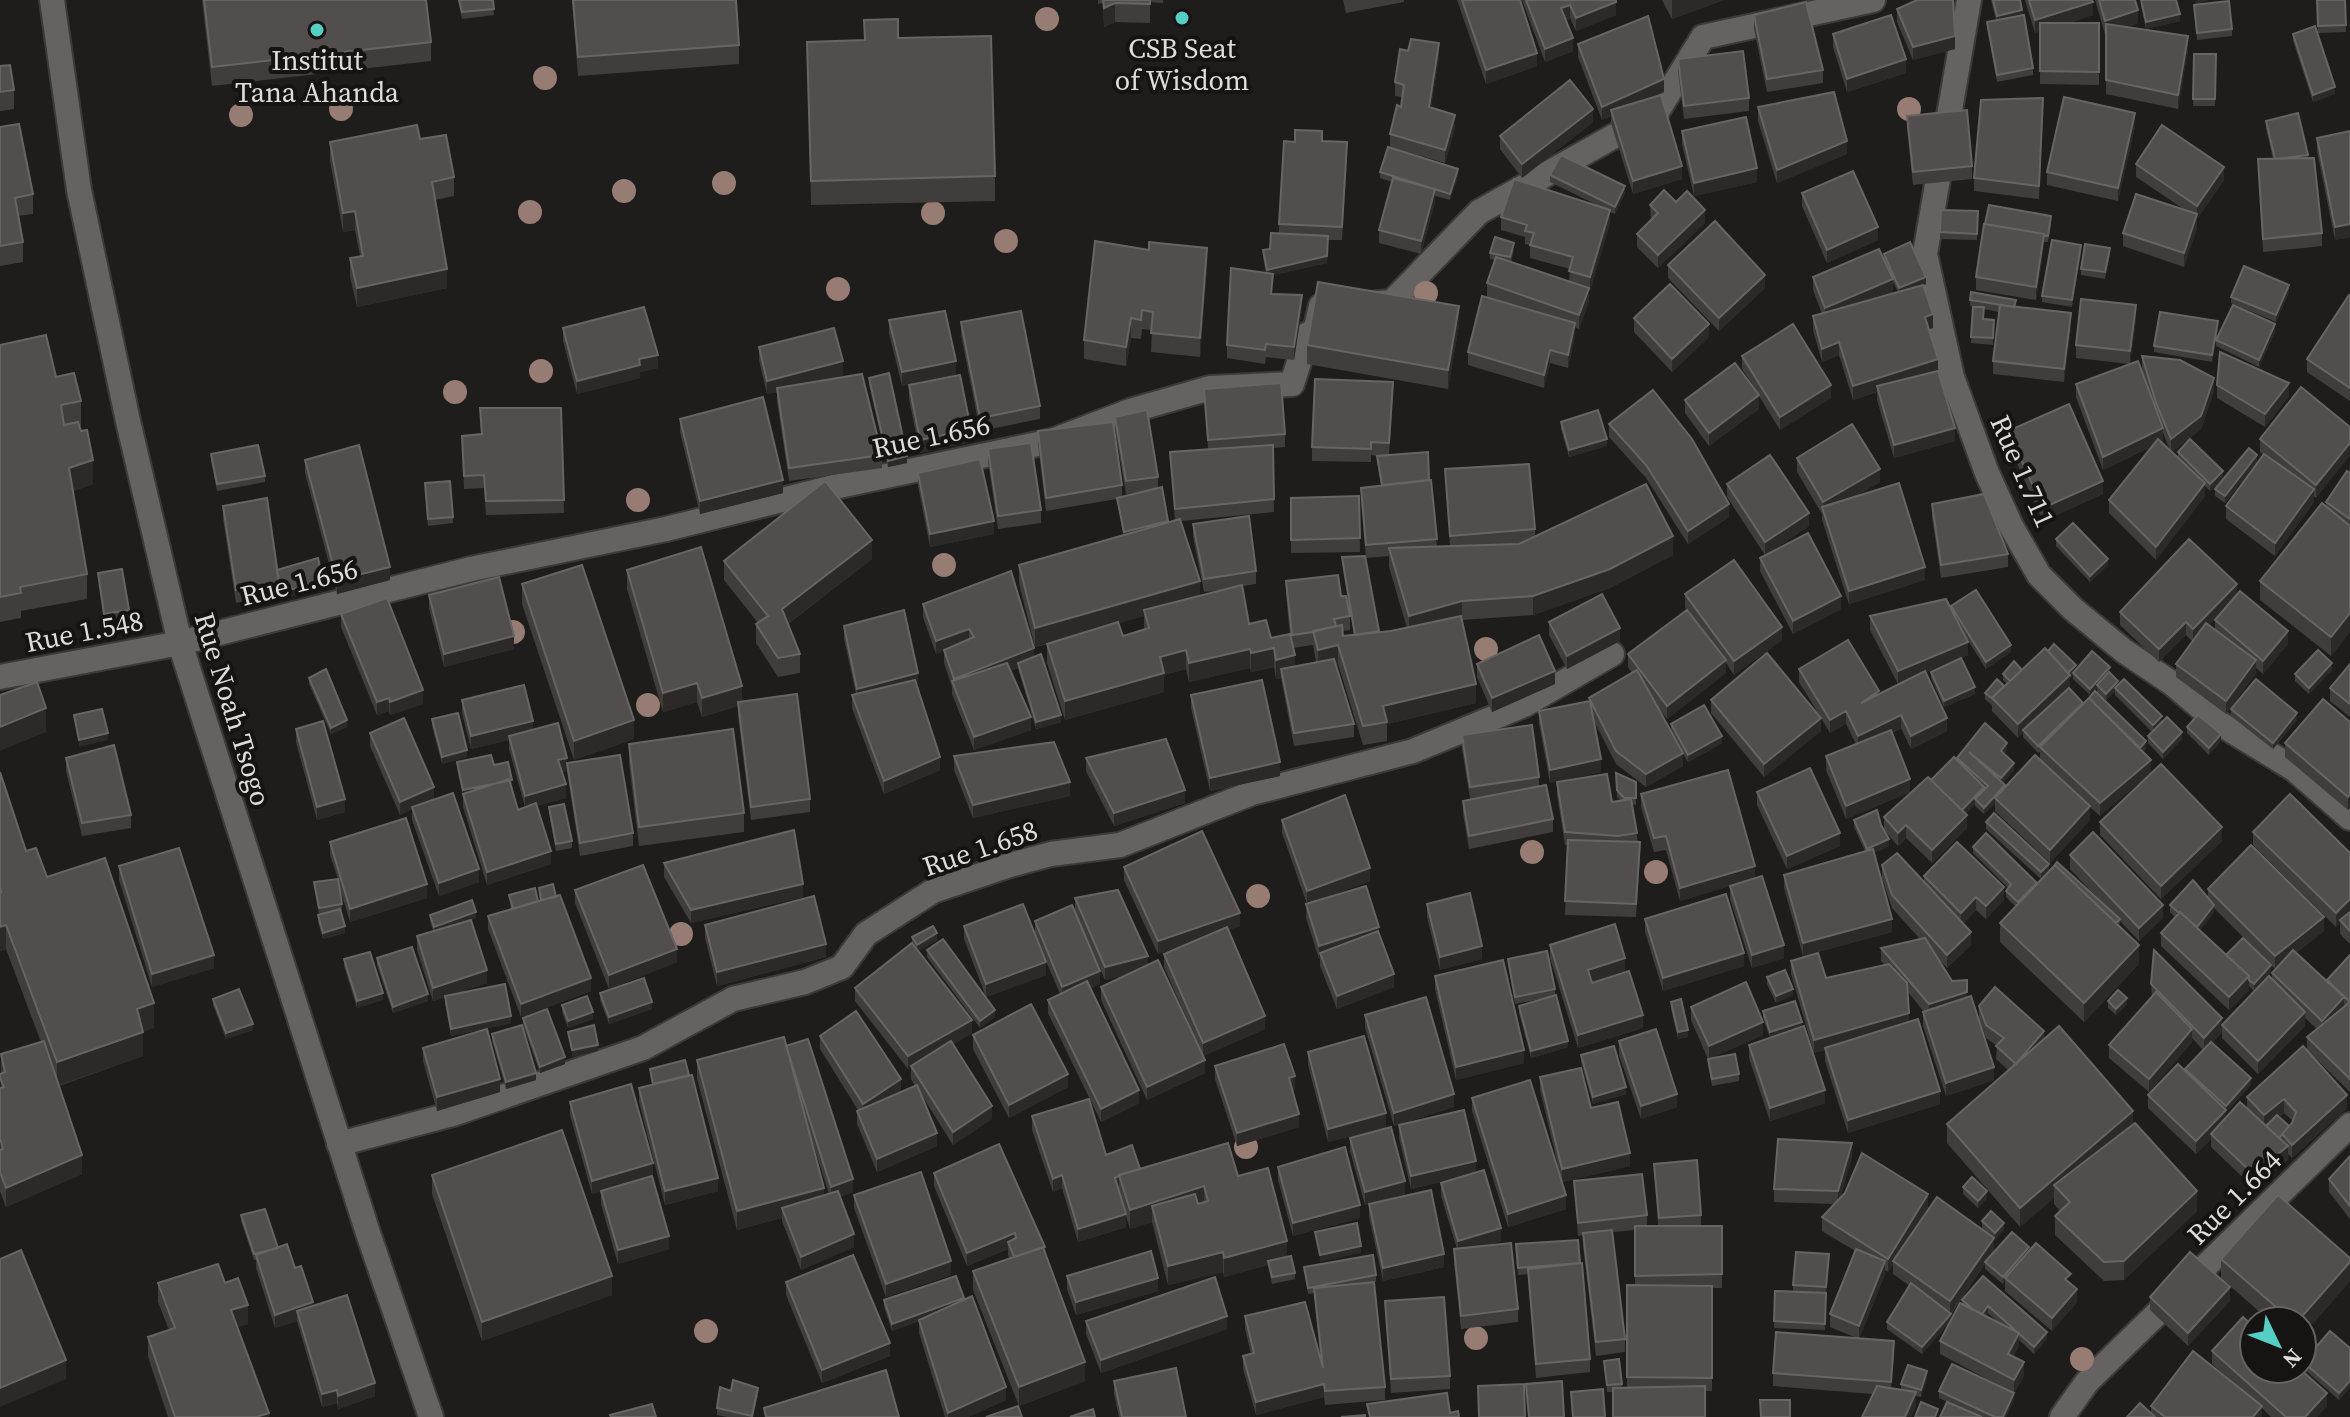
<svg xmlns="http://www.w3.org/2000/svg" width="2350" height="1417" font-family="'Source Serif 4',serif">
<style>
.lines{fill:none;stroke-linecap:round;stroke-linejoin:round}
.street-casing{stroke:#3c3a3a;stroke-width:28}
.secondary-casing{stroke:#3c3a3a;stroke-width:28}
.street{stroke:#656261;stroke-width:24}
.secondary{stroke:#656261;stroke-width:24}
.tree{fill:#977c74}
.wall{fill:#403d3c;fill-rule:evenodd}
.shaded-wall{fill:#2c2928}
.building{fill:#514e4d;stroke:#676564;stroke-width:2}
.poi-dot{fill:#55cec4;stroke:#161413;stroke-width:3}
.labels{text-anchor:middle;dominant-baseline:central;stroke-width:8;stroke-linejoin:round;paint-order:stroke}
.poi-label{font-size:28px;fill:#dedddc;stroke:#161413}
.street-label{font-size:28px;fill:#dedddc;stroke:#161413}
</style>
<rect width="100%" height="100%" fill="#1f1d1c"/>
<g class="lines">
<defs>
<path id="street" d="M1969 0 1925 254 1952 377 1987 473 2011 526 2039 575 2073 609 2124 651 2173 684 2219 723 2294 769 2350 818
M1369 304 1392 302 1479 212 1657 112 1703 37 1873 0
M0 677 180 643 471 569 666 529 834 487 1052 441 1130 411 1210 388 1292 384 1308 334 1315 332 1321 306
M339 1144 453 1114 643 1048 733 999 805 982 842 967 866 934 933 891 1010 865 1051 854 1120 845 1252 793 1413 751 1524 705 1612 654
M2062 1417 2087 1382 2350 1125"/>
<path id="secondary" d="M52 0 79 190 128 421 180 643 368 1233 431 1417"/>
</defs>
<use href="#street" class="street-casing"/>
<use href="#secondary" class="secondary-casing"/>
<use href="#street" class="street"/>
<use href="#secondary" class="secondary"/>
</g>
<g class="tree">
<circle cx="1047" cy="19" r="12"/>
<circle cx="545" cy="78" r="12"/>
<circle cx="341" cy="109" r="12"/>
<circle cx="1909" cy="109" r="12"/>
<circle cx="241" cy="115" r="12"/>
<circle cx="724" cy="183" r="12"/>
<circle cx="624" cy="191" r="12"/>
<circle cx="530" cy="212" r="12"/>
<circle cx="933" cy="213" r="12"/>
<circle cx="1006" cy="241" r="12"/>
<circle cx="838" cy="289" r="12"/>
<circle cx="1426" cy="293" r="12"/>
<circle cx="541" cy="371" r="12"/>
<circle cx="455" cy="392" r="12"/>
<circle cx="638" cy="500" r="12"/>
<circle cx="944" cy="565" r="12"/>
<circle cx="513" cy="632" r="12"/>
<circle cx="1486" cy="649" r="12"/>
<circle cx="648" cy="705" r="12"/>
<circle cx="1532" cy="852" r="12"/>
<circle cx="1656" cy="872" r="12"/>
<circle cx="1258" cy="896" r="12"/>
<circle cx="681" cy="934" r="12"/>
<circle cx="1246" cy="1147" r="12"/>
<circle cx="706" cy="1331" r="12"/>
<circle cx="1476" cy="1338" r="12"/>
<circle cx="2082" cy="1359" r="12"/>
</g>
<path class="wall" d="M202 0H426L431 42V61L212 86Z
M458 0H493L494 15 462 19Z
M572 0H736L739 45V64L578 76Z
M1098 0H1163V3L1150 2V23L1115 22 1104 27 1103 3 1098 4Z
M1343 0H1404V2L1346 13Z
M1457 0H1520L1537 66 1486 84Z
M1522 0H1616V15L1576 31 1570 18 1566 20 1573 51 1545 62Z
M1662 0H1724L1672 19Z
M1991 0H2020L2033 68V75L1997 82 1987 28V22L1996 20Z
M2025 0H2092L2093 15 2068 23H2099V85L2040 84V31L2035 33Z
M2095 0H2135L2138 23 2127 27 2188 49 2178 109 2106 94V33L2105 34Z
M2141 0 2180 21 2146 29 2141 6Z
M2317 0H2345L2346 32 2318 33Z
M2194 5 2232 29V36L2197 40Z
M1897 9 1955 49 1913 60 1897 22Z
M1754 15 1823 70V83L1767 92 1754 29Z
M864 20 898 38 995 176V201L811 205 807 42 864 40Z
M1833 34 1906 73 1847 92 1833 47Z
M2293 34 2335 94 2313 102 2293 41Z
M1578 44 1664 92 1652 98 1682 179 1633 194 1611 123V116L1602 120 1578 57Z
M2194 54H2216L2215 106H2193Z
M1439 56 1431 107 1455 128 1445 163 1390 147V134L1401 107 1402 97 1395 96V82Z
M1678 59 1749 98V111L1684 119 1678 72Z
M0 66 14 90V109L0 111Z
M1758 107 1847 154 1777 183 1758 121Z
M2043 111 2039 199 1974 191V178Z
M1907 116 1972 166V179L1913 185 1907 129Z
M2266 121 2308 155 2322 233V246L2263 252 2258 159H2273L2266 128Z
M1593 122 1522 178 1500 149V136Z
M2135 126 2118 201 2047 185V172Z
M0 127 33 194V214L18 216 23 242V262L0 266Z
M1682 131 1757 182 1694 196 1682 144Z
M2350 131V237L2335 240 2317 151V138Z
M420 139 454 177V196L435 200 447 288 357 307 350 277V258L360 256 355 230 343 232 330 161V142Z
M1322 141 1347 156 1342 240H1328L1327 263 1273 275 1272 294 1302 308 1294 360 1266 357 1265 364 1227 358V345L1266 273 1263 257V250L1270 249 1279 233V224Z
M2136 164 2224 180 2197 219V228L2184 267 2123 246V233L2185 210 2136 177Z
M1380 172 1458 176 1450 200 1435 196V202L1421 254 1379 243V230L1392 182 1380 178Z
M1550 175 1625 193 1615 214 1610 212V223L1590 291 1589 290V301L1579 329 1575 327V336L1568 368 1550 363 1544 388 1468 365V352L1487 296V283L1495 260 1490 259V253L1514 249 1511 262 1569 282 1570 269 1530 258V245L1525 244V237L1501 230V217L1603 208 1550 182Z
M1802 193 1878 240 1827 263 1802 206Z
M1676 202 1705 223 1658 268 1637 247V234L1651 219 1650 205Z
M1941 210 1978 211 1977 240 1940 239Z
M2051 223 2048 242H2044L2036 300 1976 290V277Z
M2081 252 2072 307 2042 302V296Z
M1884 254 1926 284 1922 285 1933 328 1929 329 1955 441 1894 458 1877 400V392L1853 400 1839 355 1822 362 1813 330V316L1822 314 1813 290V277L1884 259ZM1893 282 1898 292 1886 295 1893 293Z
M2110 255 2105 279 2081 275V269Z
M1668 265 1765 288 1719 331 1668 278Z
M1207 267 1200 357 1151 352 1152 330 1142 329 1141 339 1131 338 1126 366 1084 359V340Z
M2289 292 2276 322 2231 303V297Z
M2350 296V401L2307 372V359Z
M1970 300 2016 307 2071 327 2064 382 1993 374V361L1999 312 1984 309V319L1994 320 1993 345 1971 343 1973 307 1970 306Z
M1634 318 1709 337 1672 372 1634 332Z
M2136 319 2130 364 2147 385 2142 369V356L2214 391 2201 429 2172 452 2178 458V452L2223 478 2210 491 2205 486V496L2156 560 2109 513V500L2153 446 2103 470 2076 397V384L2129 364 2076 358V345ZM2163 433 2170 450 2161 442 2163 441Z
M889 320 956 374 902 386 889 333Z
M961 322 1040 406V419L980 431 961 335Z
M1459 325 1448 389 1307 364V345Z
M563 328 658 368 640 372V378L577 394 563 341Z
M2218 328 2212 362 2154 352V346Z
M2275 331 2259 367 2216 346V340Z
M0 345 56 377 81 401V426H79L93 484 73 491 87 574V599L21 611V618L0 622Z
M759 347 843 375 815 382 882 455V468L789 481 777 401V392L767 394 759 360Z
M1742 356 1831 398 1780 430 1759 396V409L1709 446 1685 413V400L1756 390 1742 369Z
M869 378 907 463 888 467 869 385Z
M909 385 971 442 920 453 909 399Z
M2217 385 2289 396 2265 427 2217 398Z
M1204 389 1285 434V447L1273 448 1274 512 1181 521 1200 595 1223 590 1204 592 1193 537V524L1256 571V584L1243 586 1249 624 1271 638 1290 636 1286 594V581L1341 596 1350 616V630L1343 631V636L1354 635 1342 564V557L1365 556 1379 632 1407 628 1389 567V556L1366 558 1361 501V488L1381 485 1377 462V456L1371 455V462L1312 461V447L1393 395 1389 455 1429 480 1437 546H1450L1445 469 1535 529V537L1673 555 1610 588 1533 615 1462 620 1476 703 1387 724V741L1363 745 1338 664 1335 665 1354 724V737L1294 746 1281 678 1276 679 1274 667 1251 672 1250 668 1189 682 1186 669 1164 675V692L1065 720 1047 663V644H1048L1035 647 1019 584V565L1123 535 1117 499 1046 511 1038 444V431L1122 485V496L1137 493 1126 494 1115 430V417L1158 477V488L1168 522 1175 521 1170 452 1208 449ZM1144 616V629L1123 636 1118 623ZM1313 645 1316 662 1295 666 1293 648Z
M480 408H561L564 513 486 515 484 488 464 489 462 436 481 434Z
M680 419 783 493 700 514 680 432Z
M1561 422 1607 446 1569 457 1561 429Z
M1609 424 1729 517 1688 544 1646 478 1609 437Z
M2350 427 2316 498 2314 496V502L2275 556 2226 519V506L2263 455 2260 452V439Z
M2008 431 2103 494 2043 521 2008 444Z
M988 449 1041 510V523L998 529 988 462Z
M211 454 265 476V482L217 491 211 461Z
M1797 458 1880 482 1854 497 1925 580 1849 604 1822 520V514L1797 472Z
M305 460 390 580 337 594 305 473Z
M2350 461V632L2331 656 2260 600V581L2326 506V502L2349 473Z
M2257 462 2225 503 2215 496V489Z
M918 473 994 534 930 547 918 486Z
M1727 484 1809 526 1770 552 1841 609 1793 634 1760 571V558L1765 555 1727 497Z
M425 490 453 517V523L428 526Z
M1359 496 1360 552 1291 553V498Z
M1932 504 2008 554V567L1941 578 1932 517Z
M223 506 277 570 323 587 280 600 279 595 236 603 223 519Z
M2056 539 2108 565 2090 582 2056 546Z
M872 559 788 624 800 654V673L778 677 756 643V624L758 623 724 580V561Z
M627 570 742 702 810 799V812L751 820 738 716V706L702 717 697 702 663 712 627 589Z
M98 573 129 610V617L104 621Z
M522 584 634 739 574 760 522 604Z
M1685 594 1782 640 1734 675 1726 663V673L1667 719 1658 708 1671 730V724L1722 743 1688 762 1683 754V766L1646 787 1616 764 1593 719 1601 772 1550 783 1539 724V711L1589 701V698L1632 673 1628 667V654L1687 610 1685 607Z
M429 595 514 649 444 667 429 608Z
M2237 595 2288 644 2263 674 2256 668V673L2226 714 2176 677V664L2193 642 2186 635 2159 662 2120 625V612ZM2224 610 2215 620V630L2209 625Z
M923 604 1034 657 1061 722 1036 729 1018 668 1010 671 1031 730 974 750 952 694V687L944 663V651L936 654 923 617Z
M1951 606 2011 652 1986 669 1961 629 1968 655 1925 672 1947 731 1911 749 1901 728 1892 733 1910 792 1846 819 1826 770V756L1856 744 1846 724 1830 733 1821 718V731L1764 777 1711 713V700L1820 716 1799 682V669L1879 694 1907 680 1898 684 1870 630V616L1951 609Z
M341 614 423 704 390 715 389 711 377 715 341 627Z
M1549 622 1620 641 1567 669 1549 635Z
M844 626 918 686 940 770 884 794 852 708V695L856 694 844 639Z
M2048 651 2076 669 2110 673 2118 685 2182 739 2163 759 2148 743V736L2152 732 2115 695V691L2106 700 2097 692V688L2090 695 2073 679V675L2070 678V688L2083 703 2146 748 2100 816 2090 807V820L2050 863 1995 811V803L1984 814 1975 806V804L1966 813 1967 828 1932 863 1906 838 1898 846 1884 830V817L1957 760V758L2007 750 2004 754 2014 770 2003 783 2005 788 2040 760V752L2038 753 2023 737V732L2018 738 1992 711V705L1985 699V693L2004 687 2007 684 2003 680V674L2022 670Z
M1477 664 1555 684 1492 712 1477 677Z
M2350 664V717L2330 701V688Z
M2332 670 2309 694 2295 681V674Z
M1931 672 1975 694 1944 707 1931 678Z
M309 678 347 727 331 734 309 684Z
M1191 695 1280 776 1210 791 1191 708Z
M462 700 533 730 567 763 633 833V846L580 856 567 771 562 772 566 798 536 806 551 864 487 885 463 807V796L457 769V762L494 765 512 786 518 810 525 807 509 749V740L471 749 462 713Z
M2231 709 2297 720 2273 749 2231 716Z
M432 719 467 757 442 764 432 726Z
M2350 722V808L2348 810 2285 757V743Z
M2187 727 2221 741 2209 755 2187 733Z
M296 729 345 812 317 820 296 742Z
M370 733 479 882 439 896 412 820V809L400 815 370 746Z
M1462 735 1539 777V786L1553 819V832L1469 849 1463 814V801L1470 799 1462 749Z
M629 744 744 813V832L639 846 629 763Z
M954 756 1070 796 973 818 954 770Z
M66 758 131 815V828L82 836 66 771Z
M1086 758 1185 803 1114 826 1086 771Z
M0 772 26 851 47 877 154 1028 143 1031V1056L59 1086 82 1174 6 1207 0 1191 1 1054 41 1042 6 949 0 951Z
M1616 773 1636 782V805L1632 804 1640 856 1636 917 1565 915 1568 845H1565L1557 795V782L1612 802 1620 800 1617 797Z
M1757 792 1840 846 1787 869 1757 805Z
M1641 794 1755 878 1784 958 1752 968 1730 899V886L1680 901 1666 850 1654 852 1641 807Z
M549 807 572 841V848L556 851 549 813Z
M1282 820 1370 881 1310 903 1379 934 1394 987 1337 1009 1320 966V959H1319L1306 918 1307 904 1282 833Z
M1854 820 1881 825 1889 846 1874 853 1892 932 1803 956 1784 888V875L1865 851 1854 827Z
M1986 822 2049 864 2041 879 1986 829Z
M2100 822 2222 841 2161 899 2100 835Z
M2253 832 2350 853V944L2340 934V922L2336 927 2253 845Z
M330 842 427 898 350 922 338 882 342 904V911H340L345 933 323 939 318 922 319 915 314 882 338 879 330 855Z
M1973 847 2037 883 2107 908 2070 869V855L2163 918 2139 941 2120 921 2119 926 2139 964 2084 1022 2000 942V923L2016 907 2006 897V891L2008 888 1973 853Z
M664 863 803 897 691 923 664 877Z
M1882 865 1924 882V876L2004 900 1986 919 1976 910 1963 924 1971 945 1947 968 1938 958 1952 981 1967 998 1994 1080 1946 1096 1923 1026V1012H1924L1908 992 1909 1022 1940 1104 1848 1133 1825 1061V1050L1814 1053 1791 974V961L1826 978 1885 965 1881 961V948L1920 939 1892 908 1882 878Z
M119 866 214 968 152 987 119 880Z
M1124 867 1240 926 1228 930 1265 1029 1203 1056 1164 967V954L1186 944 1158 954 1124 880Z
M539 888 556 896 591 991 521 1017 488 929V916L511 909 509 895 540 901Z
M2208 889 2324 931 2296 953 2327 981 2350 955V1092L2307 1050V1037L2317 1029 2305 1018V1026L2258 1074 2222 1038V1032L2212 1043 2251 1085 2226 1112V1118L2247 1108V1097L2303 1046 2347 1108 2292 1158 2288 1154V1160L2253 1187 2211 1147V1139L2196 1154 2148 1108V1095L2185 1071V1069L2203 1050 2192 1038V1042L2149 1092 2109 1058V1045L2152 997 2151 984 2222 1024 2272 979V973L2275 969 2214 908V912L2200 930 2226 955 2271 972 2254 991 2249 986V990L2229 1010 2161 946V933L2175 917 2170 912V905L2208 898ZM2284 1113 2293 1121 2289 1126 2279 1117Z
M575 890 677 962 609 989 575 903Z
M1075 898 1148 964 1205 1073 1147 1100 1101 1000V987L1125 975 1105 980 1075 911Z
M1427 904 1482 959 1440 970 1427 917Z
M430 915 476 918 471 920 487 983 450 995 511 1023 451 1036 445 1003V997L433 1001 417 950V936L433 931 430 921Z
M1645 919 1744 966 1663 991 1645 932Z
M1035 921 1100 984 1091 988 1139 1103 1101 1122 1048 1013V1000L1060 994 1040 947 1046 975 986 997 964 939V926L1035 933Z
M705 925 826 957 717 986 705 938Z
M912 937 937 940 918 951 972 1033 953 1044 992 1119 953 1145 921 1094 937 1146 877 1172 857 1124V1111L858 1110 820 1049V1036L901 1092 915 1086 911 1079V1067L908 1069 855 1001V988L912 944Z
M1550 945 1625 971 1591 982 1592 983 1643 1028 1578 1048 1550 958Z
M927 950 995 1017 980 1028 927 957Z
M377 958 428 1001 393 1013 377 965Z
M344 959 383 1000 357 1008 344 966Z
M1508 959 1555 989V996L1568 1047 1531 1058 1519 1013V1006L1551 997 1515 1004 1508 965Z
M1435 976 1524 1063 1456 1080 1435 989Z
M1767 977 1793 995 1776 1003 1767 984Z
M600 993 652 1009 609 1024 600 1000Z
M213 999 253 1030 226 1039 213 1005Z
M2108 1001 2127 1004 2116 1015 2108 1008Z
M1671 1002 1688 1037 1678 1039 1671 1009Z
M562 1005 593 1019 568 1028 562 1012Z
M1979 1006 2044 1039 2133 1125 2197 1211 2124 1280 2104 1281 2055 1235V1216L2060 1211 2054 1204V1198L2020 1227 1947 1143V1124L2008 1070 1996 1059 1997 1046 1986 1038 1979 1019Z
M1691 1007 1763 1035 1711 1058 1739 1074V1081L1712 1086 1708 1065V1059L1691 1020Z
M1763 1011 1802 1027 1825 1103 1770 1121 1749 1058V1045L1770 1038 1763 1018Z
M1365 1015 1454 1107 1400 1124 1476 1173 1501 1241 1485 1246 1518 1309V1322L1461 1329 1454 1262V1249H1457L1441 1196V1183L1458 1178 1411 1189 1399 1138V1125L1394 1126 1365 1028Z
M523 1018 565 1064 540 1073 523 1025Z
M492 1034 536 1080 506 1089 492 1041Z
M973 1035 1068 1087 1009 1118 973 1049Z
M1619 1041 1677 1107 1641 1119 1619 1055Z
M786 1046 853 1192 840 1197 854 1247 801 1270 782 1221V1218L737 1230 697 1079V1060ZM809 1131 829 1194 824 1195Z
M423 1048 500 1092 437 1111 423 1061Z
M1308 1052 1386 1127 1328 1142 1308 1065Z
M1581 1055 1626 1094 1593 1104 1581 1062Z
M1215 1066 1295 1089 1293 1090 1299 1127 1237 1146 1215 1079Z
M650 1069 718 1191 665 1205 639 1102V1088L652 1085Z
M1540 1077 1591 1108 1630 1166 1562 1182 1540 1090Z
M1472 1098 1566 1209 1508 1227 1472 1111Z
M570 1102 653 1177H652L669 1249 618 1264 601 1204V1191L592 1194 570 1115Z
M1032 1116 1106 1155 1140 1169 1238 1176 1287 1257 1295 1273V1279L1272 1284 1268 1265 1224 1277 1223 1272 1168 1285 1152 1222 1130 1229 1126 1216V1227L1078 1242 1062 1188 1053 1192 1032 1130Z
M1350 1138 1405 1194 1378 1202 1444 1267 1383 1281 1369 1217V1204L1365 1205 1350 1151Z
M1852 1156 1840 1199 1928 1207 1909 1237 1988 1234 1982 1228V1221L2004 1230 1994 1239V1251L1990 1257 2029 1251 2071 1284 2077 1302 2052 1331 2005 1291V1281L2003 1284 1985 1269V1264L1951 1314V1320L1962 1304V1300L1983 1276 2047 1339 2034 1354 2019 1340V1346L2013 1357 2024 1376 2014 1393V1399L2006 1417H1940L1974 1414 1939 1398V1391L2002 1387 1940 1354V1341L1951 1321 1922 1354 1887 1329V1322L1910 1286 1893 1274V1264L1888 1272 1885 1270V1274L1859 1339 1830 1327V1314L1855 1251 1822 1231V1217L1834 1204 1774 1202V1189ZM1988 1313 2000 1324 1986 1316Z
M2350 1156V1219L2329 1192V1179Z
M1654 1164 1701 1215V1226H1722V1288H1712V1391L1607 1392 1604 1361 1619 1359 1622 1388H1627V1285L1635 1286V1230L1613 1232 1625 1339V1352L1596 1356 1583 1246V1235L1578 1236 1574 1181 1647 1215V1226H1658Z
M1278 1167 1360 1218 1293 1236 1278 1180Z
M934 1173 1045 1252 1085 1381 1019 1406 973 1290V1271L1009 1259 1008 1255V1249L967 1266 934 1186Z
M432 1175 612 1295 482 1341 432 1194Z
M1963 1187 1987 1198 1978 1208 1963 1194Z
M854 1195 951 1275 886 1297 854 1208Z
M241 1215 278 1247 295 1268 313 1306 375 1396 338 1409 337 1403 322 1407 297 1321 275 1328 256 1268V1260H254L241 1221Z
M1578 1240 1590 1359V1372L1536 1378 1528 1274 1518 1275 1516 1244Z
M2350 1258V1281L2302 1336V1321H2270L2221 1278V1259Z
M1829 1261 1826 1294 1825 1330 1774 1328 1775 1291 1811 1293 1793 1291V1285Z
M1304 1267 1376 1275V1282H1374L1385 1387V1400L1325 1405 1324 1397 1256 1415 1243 1369V1356L1251 1354 1245 1329V1316L1320 1358 1314 1293 1308 1294Z
M1067 1276 1158 1291 1076 1315 1067 1289Z
M786 1282 890 1356 822 1383 786 1295Z
M158 1283H225L248 1324 237 1327 269 1417H168L148 1357V1337L169 1330 158 1302Z
M2150 1297 2230 1301 2188 1346 2150 1310Z
M964 1299 1006 1400 968 1417H945L919 1333V1321L892 1331 884 1307V1300Z
M1385 1301 1450 1376V1389L1391 1393Z
M1086 1321 1227 1329 1101 1373 1086 1334Z
M2350 1348V1388L2339 1400 2303 1368V1362Z
M2212 1351 2327 1406 2317 1417H2271L2262 1408V1417H2127L2151 1413V1406L2238 1387 2212 1364Z
M1894 1355 1891 1388 1901 1390V1384L1927 1378 1921 1397 1916 1396V1406L1911 1417H1862L1873 1394 1773 1386V1373Z
M1114 1381 1186 1417H1119L1114 1394Z
M731 1391 758 1395 753 1417H727L717 1415V1408Z"/>
<path class="shaded-wall" d="M1672 0H1724L1672 19Z
M2196 0H2209L2196 5Z
M1616 2V15L1576 31V18Z
M2093 2V15L2035 33V20Z
M1115 3V22L1104 27V8Z
M1570 5V18L1561 21V8Z
M2022 10V17L1997 23V16Z
M2138 10V23L2105 34V21Z
M2180 14V21L2146 29V22Z
M1955 36V49L1913 60V47Z
M2188 36V49L2178 109V95Z
M1573 38V51L1545 62V49Z
M1439 43V56L1429 120V107Z
M1537 53V66L1486 84V70Z
M1906 59V73L1847 92V79Z
M1664 79V92L1613 115 1611 110V116L1602 120V107Z
M2335 87V94L2313 102V95Z
M1593 109V122L1522 178V164Z
M2135 113V126L2118 201V188Z
M1455 115V128L1445 163V150Z
M1847 141V154L1777 183V170Z
M1682 166V179L1633 194V181Z
M2224 167V180L2197 219V206Z
M1757 168V182L1694 196V183Z
M1458 169V176L1450 200V194Z
M1625 186V193L1615 214V207Z
M1435 189V202L1421 254V241Z
M1610 210V223L1590 291V277Z
M1705 210V223L1658 268V255Z
M355 211V230L343 232V213Z
M2197 214V228L2184 267V253Z
M2350 224V237L2335 240V227Z
M1878 227V240L1827 263V250Z
M2044 234V247L2036 300V287Z
M1328 236 1327 263 1273 275 1271 308 1267 270Z
M2081 245V252L2072 307V300Z
M1207 248V267L1200 357V338Z
M447 269V288L357 307V288Z
M1765 275V288L1719 331V318Z
M1926 277V284L1899 295V288Z
M1893 279V293L1825 321V308Z
M2289 285V292L2276 322V315Z
M1589 288V301L1579 329V315Z
M1302 295V308L1294 360V347Z
M2136 305V319L2130 364V351Z
M1459 306V325L1448 389V370Z
M2071 313V327L2064 382V369Z
M1933 314V328L1925 330V317Z
M1131 318V338L1126 366V347Z
M2218 321V328L2212 362V355Z
M1575 323V336L1568 368V355Z
M1709 324V337L1672 372V359Z
M2275 324V331L2259 367V360Z
M1839 342V355L1822 362V349Z
M1550 350V363L1544 388V375Z
M658 355V368L640 372V378L577 394V381L639 359Z
M1938 359V372L1877 386V392L1853 400V386Z
M843 361V375L767 394V381Z
M956 361V374L902 386V372Z
M2214 378V391L2201 429 2171 453V439Z
M2289 383V396L2265 427V414Z
M1831 385V398L1780 430V417Z
M1759 395V409L1709 446V433Z
M1955 428V441L1894 458V445Z
M2163 428V441L2103 470V457Z
M971 429V442L920 453V440Z
M1607 439V446L1569 457V450Z
M2350 443V456L2316 498V485Z
M2257 455V462L2225 503V496Z
M907 456V463L888 467V461Z
M93 460V484L69 492V468Z
M1880 469V482L1825 514 1823 502Z
M2223 471V478L2210 491V484Z
M783 480V493L700 514V501Z
M2103 481V494L2043 521V508Z
M2205 483V496L2156 560V547Z
M2314 489V502L2275 556V543Z
M1729 504V517L1688 544V531Z
M1809 513V526L1765 555V542Z
M994 521V534L930 547V534Z
M1168 521V528L1124 539V532Z
M1673 536V555L1610 588 1533 615V596Z
M872 540V559L782 628V609Z
M2108 559V565L2090 582V576Z
M390 567V580L337 594V580Z
M1925 567V580L1849 604V591Z
M323 580V587L280 600V593Z
M1200 581V600L1144 610V616L1035 647V628Z
M2237 584V597L2193 642V629Z
M1841 596V609L1793 634V621Z
M1462 601V620L1409 636V616Z
M2350 613V632L2331 656V637Z
M2186 622V635L2159 662V649Z
M1782 627V640L1734 675V661Z
M1620 628V641L1567 669V656Z
M969 629V642L936 654V641Z
M2288 631V644L2263 674V661Z
M514 636V649L444 667V654Z
M1968 642V655L1898 684V671Z
M1338 645V664L1318 669V650Z
M2011 645V652L1986 669V662Z
M1034 648V662L1018 663V668L956 692 954 686V679Z
M1274 648V667L1251 672V653Z
M1250 649V668L1189 682V663Z
M1186 650V669L1164 675V692L1065 720V701L1160 657Z
M1295 655V674L1281 669V678L1276 679V660Z
M1726 660V673L1667 719V706Z
M2256 660V673L2226 714V701Z
M2332 663V670L2309 694V688Z
M2076 665V672L2073 673V675L2070 678V688L2018 738V724Z
M2110 667V673L2090 695V689Z
M1555 671V684L1492 712V698Z
M918 673V686L857 702V689Z
M2118 681V687L2115 688V691L2106 700V694Z
M697 683V702L663 712V693Z
M1476 684V703L1387 724 1383 706Z
M742 686V705L702 717V698Z
M1975 687V694L1944 707V701Z
M423 690V704L390 715V702Z
M389 698V711L377 715V702Z
M46 708V732L0 751V727Z
M1846 711V724L1830 733V720Z
M2297 713V720L2273 749V743Z
M1061 715V722L1036 729V722Z
M1901 715V728L1858 749V736Z
M2162 716V723L2153 732V725Z
M1031 717V730L974 750V737Z
M1821 718V731L1764 777V764Z
M1947 718V731L1911 749V736Z
M347 720V727L331 734V728Z
M634 720V739L574 760V741Z
M533 721V734L509 736V740L471 749V736Z
M2182 732V739L2163 759V752Z
M108 733V740L79 747V740Z
M2221 734V741L2209 755V748Z
M1722 736V743L1688 762V755Z
M2146 741V748L2140 754V748Z
M2007 743V750L2001 758V751Z
M467 750V757L442 764V757Z
M1683 753V766L1646 787V774Z
M940 757V770L884 794V781Z
M567 758V771L558 773V760Z
M1601 759V772L1550 783V770Z
M2151 760V773L2100 816V803Z
M1280 762V776L1210 791V778Z
M2014 763V770L2001 785V778Z
M1910 779V792L1846 819V806Z
M512 780V786L463 797V790Z
M1070 782V796L973 818V805Z
M566 784V798L525 809V796Z
M2005 785V791L1995 798V803L1984 814V808Z
M434 787V800L400 815V802Z
M1984 787V794L1975 799V804L1962 817V811Z
M1185 790V803L1114 826V813Z
M2350 794V808L2348 810V797Z
M345 799V812L317 820V807Z
M2090 806V820L2050 863V850Z
M1967 815V828L1932 863V850Z
M1906 825V838L1898 846V833Z
M2222 827V841L2161 899V886Z
M1840 833V846L1787 869V856Z
M1889 839V846L1867 856V849Z
M551 851V864L487 885V872Z
M2049 864V870L2041 879V872Z
M1755 866V879L1680 901V888Z
M1370 868V881L1307 904V891Z
M479 869V882L439 896V883Z
M427 884V898L350 922V909Z
M803 884V897L691 923V910Z
M2004 887V900L1986 919V906Z
M1976 897V910L1961 926V913Z
M2350 899V912L2336 927V913Z
M2163 905V918L2139 941V928Z
M2214 905V912L2196 935V929Z
M476 912V918L434 934V927Z
M1240 913V926L1158 954V941Z
M2324 917V931L2275 969V956Z
M1892 919V932L1803 956V943Z
M6 925V949L0 951V927Z
M345 926V933L323 939V933Z
M1379 927V940L1320 953V959H1319V946Z
M1971 932V945L1947 968V955Z
M937 933V940L917 952V945Z
M826 944V957L717 986V972Z
M1784 945V958L1752 968V955Z
M2139 945V964L2084 1022V1003Z
M1482 946V959L1440 970V957Z
M677 949V962L609 989V975Z
M1744 953V966L1663 991V978Z
M214 955V968L152 987V974Z
M1148 956V969L1105 980V967Z
M1625 958V971L1588 983V970Z
M1046 962V975L986 997V984Z
M2271 965V972L2254 991V984Z
M487 970V983L433 1001V988Z
M1100 971V984L1062 1000V987Z
M1394 974V987L1337 1009V996Z
M2249 976V990L2229 1010V997Z
M591 978V991L521 1017V1004Z
M1793 989V995L1776 1003V996Z
M1967 992V1006L1929 1017V1004Z
M383 993V1000L357 1008V1001Z
M428 994V1001L393 1013V1007Z
M2344 997V1010L2322 1034V1021Z
M2127 998V1004L2116 1015V1009Z
M652 1002V1009L609 1024V1017Z
M154 1003V1028L137 1034V1009Z
M995 1010V1017L980 1028V1021Z
M593 1012V1019L568 1028V1021Z
M2305 1012V1026L2258 1074V1061Z
M1909 1013V1026L1814 1053V1040Z
M1643 1015V1028L1578 1048V1035Z
M511 1016V1023L451 1036V1029Z
M1265 1016V1029L1203 1056V1043Z
M2222 1018V1032L2204 1051V1038Z
M972 1020V1033L908 1069V1056Z
M1763 1022V1035L1709 1059V1046Z
M1802 1022V1029L1770 1039V1032Z
M253 1024V1030L226 1039V1033Z
M2192 1029V1042L2149 1092V1079Z
M1688 1030V1037L1678 1039V1032Z
M2044 1031V1044L2016 1064Z
M143 1032V1056L57 1086V1062Z
M1568 1041V1047L1531 1058V1051Z
M598 1045V1051L572 1057V1050Z
M1524 1050V1063L1456 1080V1067Z
M565 1057V1064L540 1073V1067Z
M1205 1060V1073L1147 1100V1087Z
M1994 1067V1080L1946 1096V1083Z
M536 1073V1080L506 1089V1082Z
M1068 1074V1087L1009 1118V1105Z
M1295 1076V1089L1289 1091V1078Z
M2251 1078V1085L2226 1113V1106Z
M500 1079V1092L437 1111V1097Z
M901 1079V1092L863 1118V1104Z
M1626 1087V1094L1593 1104V1097Z
M1139 1090V1103L1101 1122V1109Z
M1825 1090V1103L1770 1121V1108Z
M1940 1091V1104L1848 1133V1120Z
M1454 1094V1107L1394 1126V1113Z
M1677 1094V1107L1641 1119V1106Z
M2347 1095V1108L2292 1158V1145Z
M2284 1099V1113L2264 1128V1115Z
M992 1106V1119L953 1145V1132Z
M2226 1110V1123L2211 1134V1139L2196 1154V1141Z
M2133 1111V1130L2054 1185V1198L2020 1227V1208Z
M1386 1113V1127L1328 1142V1129Z
M1299 1114V1127L1237 1146V1133Z
M937 1133V1146L877 1172V1159Z
M1852 1143V1156L1838 1205V1191Z
M2288 1146V1160L2253 1187V1174Z
M1630 1153V1166L1562 1182V1169Z
M82 1155V1174L6 1207V1188Z
M1476 1161V1174L1411 1189V1176Z
M653 1163V1177L592 1194V1181Z
M1062 1175V1188L1053 1192V1179Z
M1119 1176V1189L1115 1178Z
M718 1178V1191L665 1205V1191Z
M853 1179V1192L831 1200V1187Z
M1405 1181V1194L1365 1205V1192Z
M1204 1186V1205L1152 1206V1222L1130 1229V1210Z
M824 1188V1207L782 1208V1218L737 1230V1211Z
M1987 1191V1198L1978 1208V1201Z
M2197 1191V1211L2124 1280V1261Z
M1928 1194V1207L1894 1262 1893 1261V1264L1888 1272V1259Z
M1566 1195V1209L1508 1227V1214Z
M1360 1205V1218L1293 1236V1223Z
M1126 1214V1227L1078 1242V1229Z
M2004 1223V1230L1995 1240V1233Z
M1501 1228V1241L1458 1254V1241Z
M1015 1233V1246L1008 1242V1249L967 1266V1253Z
M854 1234V1247L801 1270V1257Z
M669 1236V1249L618 1264V1250Z
M1994 1238V1251L1950 1314V1301Z
M1287 1241V1260L1268 1261V1265L1224 1277V1258Z
M1361 1246V1253L1320 1262V1255Z
M2029 1247V1254L2005 1278V1281L2003 1284V1277Z
M1223 1252V1272L1168 1285V1266Z
M1444 1254V1267L1383 1281V1268Z
M951 1261V1275L886 1297V1284Z
M1885 1261V1274L1859 1339V1326Z
M2350 1262V1281L2302 1336V1321H2298Z
M612 1276V1295L482 1341V1322Z
M1158 1278V1291L1076 1315V1302Z
M2230 1287V1301L2188 1346V1333Z
M2077 1289V1302L2052 1331V1318Z
M964 1298V1304L892 1331V1324Z
M313 1302V1315L297 1311V1321L275 1328V1315Z
M248 1305V1324L231 1329V1310Z
M1988 1306V1313L1980 1322V1316Z
M1951 1314V1321L1922 1354V1347Z
M1227 1316V1329L1101 1373V1360Z
M2047 1332V1339L2034 1354V1347Z
M2019 1333V1346L2008 1368V1354Z
M890 1343V1356L822 1383V1370Z
M66 1360V1379L0 1407V1388Z
M1085 1362V1381L1019 1406V1387Z
M2024 1362V1376L2014 1393V1399L2006 1417H2003L2014 1393V1380Z
M1927 1371V1378L1921 1397V1390Z
M2350 1381V1388L2339 1400V1393Z
M375 1383V1396L338 1409V1396Z
M1324 1384V1397L1256 1415V1402Z
M1006 1387V1400L968 1417H948V1413Z
M337 1390V1403L322 1407V1394Z
M1916 1392V1406L1911 1417H1905Z
M2327 1393V1406L2317 1417H2305Z
M2262 1406V1417H2253Z
M269 1413V1417H256Z"/>
<path class="building" d="M204 0H426L431 42 212 67Z
M459 0H493L494 9 462 12Z
M573 0H736L739 45 578 57Z
M1103 0H1150V4L1115 3 1104 8Z
M1462 0H1520L1537 53 1486 70Z
M1526 0H1616V2L1576 18 1570 5 1561 8 1573 38 1545 49Z
M1917 0H1953L1955 36 1913 47 1897 9Z
M1993 0H2020L2022 10 1997 16Z
M2029 0H2092L2093 2 2035 20Z
M2099 0H2135L2138 10 2105 21Z
M2141 0H2176L2180 14 2146 22Z
M2317 0H2345L2346 25 2318 26Z
M2229 1 2232 29 2197 33 2194 5Z
M1806 2 1823 70 1767 79 1754 15Z
M1891 15 1906 59 1847 79 1833 34Z
M2024 15 2033 68 1997 75 1987 22Z
M1648 16 1664 79 1602 107 1578 44Z
M898 19V38L991 36 995 176 811 181 807 42 865 40 864 20Z
M2040 23H2099V72L2040 71Z
M2106 24 2188 36 2178 95 2106 80Z
M2315 26 2335 87 2313 95 2293 34Z
M1411 39 1439 43 1429 107 1455 115 1445 150 1390 134 1397 105 1401 107 1404 85 1395 82 1400 49 1408 51Z
M1743 51 1749 98 1684 106 1678 59Z
M2194 54H2216L2215 99H2193Z
M10 65 14 90 0 92V66Z
M1570 80 1593 109 1522 164 1500 136Z
M1834 92 1847 141 1777 170 1758 107Z
M1661 95 1682 166 1633 181 1611 110Z
M2064 97 2135 113 2118 188 2047 172Z
M2043 98 2039 186 1974 178 1981 100Z
M1967 110 1972 166 1913 172 1907 116Z
M2298 113 2308 155 2275 159 2266 121Z
M1746 117 1757 168 1694 183 1682 131Z
M19 124 33 194 15 198 23 242 0 246V127Z
M417 125 420 139 446 135 454 177 432 182 447 269 357 288 350 258 363 256 355 211 343 213 330 142Z
M2162 125 2224 167 2197 206 2136 164Z
M1295 130 1322 131V141L1347 142 1342 227 1279 224 1284 141 1295 142Z
M2350 131V224L2335 227 2317 138Z
M1388 147 1458 169 1450 194 1380 172Z
M1561 155 1625 186 1615 207 1550 175Z
M2314 158 2322 233 2263 239 2258 159Z
M1853 171 1878 227 1827 250 1802 193Z
M1393 178 1435 189 1421 241 1379 230Z
M1514 179 1610 210 1590 277 1569 271 1573 257 1530 245 1534 233 1525 231 1527 225 1501 217Z
M1664 190 1676 202 1687 191 1705 210 1658 255 1637 234 1658 213 1650 205Z
M2136 194 2197 214 2184 253 2123 233Z
M1989 205 2051 216 2048 236 2044 235V234L1985 224Z
M1941 210 1978 211 1977 234 1940 232Z
M1715 221 1765 275 1719 318 1668 265Z
M1984 224 2044 234 2036 287 1976 277Z
M1271 233 1328 236 1327 256 1267 270 1263 250 1270 249Z
M1495 237 1514 243 1510 257 1490 253Z
M2052 240 2081 245 2072 300 2042 296Z
M1095 241 1149 250V242L1207 248 1200 338 1151 333 1153 312 1142 310 1141 320 1131 318 1126 347 1084 340Z
M1910 242 1926 277 1899 288 1884 254Z
M2085 244 2110 248 2105 272 2081 269Z
M1879 249 1893 279 1825 308 1813 277Z
M1496 257 1589 288 1579 315 1487 283Z
M2244 266 2289 285 2276 315 2231 297Z
M1231 268 1273 274 1271 294 1302 295 1294 347 1266 344 1265 350 1227 345Z
M1318 282 1459 306 1448 370 1307 345Z
M1670 284 1709 324 1672 359 1634 318Z
M1923 285 1933 314 1925 317 1938 359 1853 386 1839 342 1822 349 1813 316Z
M1971 292 2016 300 2014 307 1970 300Z
M2349 295 2350 296V388L2307 359Z
M1482 296 1575 323 1568 355 1550 350 1544 375 1468 352Z
M2081 299 2136 305 2130 351 2076 345Z
M2000 305 2071 313 2064 369 1993 361Z
M2233 305 2275 324 2259 360 2216 340Z
M644 307 658 355 639 359 640 365 577 381 563 328Z
M1973 307H1984L1983 319 1994 320 1993 338 1971 337Z
M945 311 956 361 902 372 889 320Z
M1021 311 1040 406 980 418 961 322Z
M2160 312 2218 321 2212 355 2154 346Z
M1793 324 1831 385 1780 417 1742 356Z
M834 328 843 361 767 381 759 347Z
M46 335 56 377 74 373 81 401 61 405 64 425 78 422 81 431 87 430 93 460 69 468 87 574 20 587 21 593 0 597V345Z
M2220 352 2289 383 2265 414 2217 385Z
M2142 356 2180 360 2214 378 2201 416 2171 439 2156 403Z
M2138 361 2163 428 2103 457 2076 384Z
M1735 363 1759 395 1709 433 1685 400Z
M1938 371 1955 428 1894 445 1877 386Z
M889 373 907 456 888 461 869 378Z
M862 374 882 455 789 468 777 388Z
M960 375 971 429 920 440 909 385Z
M1315 379 1393 382 1389 443 1371 442V449L1312 447Z
M1281 383 1285 434 1208 440 1204 389Z
M2301 387 2350 427V443L2316 485 2260 439Z
M1653 390 1692 439 1729 504 1688 531 1646 465 1609 424Z
M763 397 783 480 700 501 680 419Z
M2069 404 2103 481 2043 508 2008 431Z
M480 408H561L564 500 486 501 484 475 464 476 462 436 482 434Z
M1147 410 1158 477 1126 481 1115 417Z
M1598 410 1607 439 1569 450 1561 422Z
M1113 422 1122 485 1046 498 1038 431Z
M1852 424 1880 469 1823 502 1797 458Z
M2158 439 2205 483 2156 547 2109 500Z
M2190 439 2223 471 2210 484 2178 452Z
M1031 443 1041 510 998 516 988 449Z
M258 445 265 476 217 484 211 454Z
M359 445 390 567 337 580 305 460Z
M1273 445 1274 499 1175 509 1170 452Z
M2249 448 2257 455 2225 496 2215 489Z
M1428 452 1429 480 1382 485 1377 456Z
M2264 454 2314 489 2275 543 2226 506Z
M1770 455 1809 513 1765 542 1727 484Z
M980 459 994 521 930 534 918 473Z
M1529 464 1535 529 1450 536 1445 469Z
M2347 471 2350 473V519L2326 502Z
M1431 480 1437 539 1366 545 1361 488Z
M450 481 453 517 428 519 425 483Z
M825 481 872 540 782 609 800 654 778 658 756 624 768 616 724 561Z
M1899 483 1925 567 1849 591 1822 507Z
M1646 484 1673 536 1610 569 1533 596 1462 601 1409 616 1389 548 1519 544Z
M1162 487 1168 521 1124 532 1117 498Z
M1984 494 2008 554 1941 565 1932 504Z
M1359 496 1360 538 1291 540V498Z
M267 498 279 582 236 590 223 506Z
M2322 503 2350 526V613L2331 637 2260 581Z
M1249 516 1256 571 1204 579 1193 524Z
M1180 519 1200 581 1035 628 1019 565Z
M2073 523 2108 559 2090 576 2056 539Z
M1808 533 1841 596 1793 621 1760 558Z
M2189 539 2237 584 2193 629 2186 622 2159 649 2120 612Z
M701 547 742 686 702 698 697 683 663 693 627 570Z
M1365 556 1379 631 1355 635 1342 557Z
M318 558 323 580 280 593 277 570Z
M1734 560 1782 627 1734 661 1685 594Z
M582 565 634 720 574 741 522 584Z
M122 569 129 610 104 614 98 573Z
M1011 571 1034 648 954 679 944 650 974 637 969 629 936 641 923 604Z
M1338 575 1341 596H1346L1350 616 1334 619 1336 626 1313 632 1292 635 1286 581Z
M499 577 514 636 444 654 429 595Z
M1242 585 1249 624 1266 620 1271 638 1290 634 1295 655 1276 660 1274 648 1251 653 1250 649 1189 663 1186 650 1160 657 1164 673 1065 701 1047 644 1118 622 1123 636 1149 628 1144 610Z
M1976 590 2011 645 1986 662 1951 606Z
M2240 591 2288 631 2263 661 2215 620Z
M1602 594 1620 628 1567 656 1549 622Z
M387 598 423 690 390 702 389 698 377 702 341 614Z
M1946 599 1968 642 1898 671 1870 616Z
M904 610 918 673 857 689 844 626Z
M1687 610 1726 660 1667 706 1628 654Z
M1461 616 1476 684 1383 706 1387 722 1363 726 1338 645 1318 650 1313 631 1342 625 1343 636 1391 631Z
M2206 623 2256 660 2226 701 2176 664Z
M1539 635 1555 671 1492 698 1477 664Z
M1848 640 1879 691 1861 703 1925 671 1947 718 1911 736 1901 715 1858 736 1846 711 1830 720 1799 669Z
M2054 644 2076 665 2068 673 2048 651Z
M2045 648 2070 675 2018 724 1992 698Z
M2318 650 2332 663 2309 688 2295 674Z
M2092 651 2110 667 2090 689 2073 673Z
M1767 653 1821 718 1764 764 1711 700Z
M1041 654 1061 715 1036 722 1018 663Z
M1961 658 1975 687 1944 701 1931 672Z
M1334 659 1354 724 1294 733 1281 669Z
M2014 661 2022 670 2010 681 2003 674Z
M1007 663 1031 717 974 737 952 681Z
M2350 664V704L2330 688Z
M326 669 347 720 331 728 309 678Z
M1637 670 1683 753 1646 774 1616 751 1589 698Z
M2109 672 2118 681 2106 694 2097 685Z
M1997 679 2004 686 1992 698 1993 699 1985 693Z
M2124 679 2162 716 2153 725 2115 688Z
M2256 679 2297 713 2273 743 2231 709Z
M915 680 940 757 884 781 852 695Z
M1262 680 1280 762 1210 778 1191 695Z
M37 682 46 708 0 727V695Z
M524 685 533 721 471 736 462 700Z
M2069 688 2083 703 2038 746 2023 730Z
M2095 691 2146 741 2140 748 2089 698Z
M797 694 810 799 751 807 738 702Z
M2089 698 2151 760 2100 803 2040 747Z
M2323 699 2350 722V794L2348 797 2285 743Z
M1590 701 1601 759 1550 770 1539 711Z
M1704 705 1722 736 1688 755 1671 724Z
M102 709 108 733 79 740 74 715Z
M458 713 467 750 442 757 432 719Z
M2198 715 2221 734 2209 748 2187 727Z
M2167 717 2182 732 2163 752 2148 736Z
M404 718 434 787 400 802 370 733Z
M323 721 345 799 317 807 296 729Z
M558 723 567 758 558 760 566 784 525 796 509 736Z
M1985 723 2007 743 2001 751 2014 763 2001 778 1969 752 2005 785 1984 808 1975 799 1988 786 1957 758Z
M1532 725 1539 777 1470 787 1462 735Z
M733 729 744 813 639 827 629 744Z
M1891 730 1910 779 1846 806 1826 756Z
M1166 739 1185 790 1114 813 1086 758Z
M1054 742 1070 782 973 805 954 756Z
M114 745 131 815 82 823 66 758Z
M491 755 494 765 508 762 512 780 463 790 457 762Z
M620 755 633 833 580 843 567 763Z
M2035 755 2090 806 2050 850 1995 798Z
M1954 757 1984 787 1962 810 1931 780Z
M2161 764 2222 827 2161 886 2100 822Z
M1810 768 1840 833 1787 856 1757 792Z
M1728 770 1755 866 1680 888 1666 836 1654 838 1641 794Z
M0 772 26 851 36 848 47 877 105 858 154 1003 137 1009 143 1032 57 1062 6 925 0 927V892H1L0 887Z
M1616 773 1636 782V798H1624L1617 790Z
M1607 774 1612 802 1631 799 1637 833 1618 836 1565 832 1557 782Z
M1928 777 1967 815 1932 850 1906 825 1898 833 1884 817Z
M509 779 518 810 536 803 551 851 487 872 463 794Z
M1546 785 1553 819 1469 836 1463 801Z
M453 793 479 869 439 883 412 807Z
M2290 794 2350 853V899L2336 913 2253 832Z
M1345 795 1370 868 1307 891 1282 820Z
M564 804 572 841 556 844 549 807Z
M1877 810 1881 825 1889 839 1867 849 1854 820Z
M1994 813 2049 864 2041 872 1986 822Z
M406 818 427 884 350 909 330 842Z
M794 830 803 884 691 910 664 863Z
M1202 831 1240 913 1158 941 1124 867Z
M2093 832 2163 905 2139 928 2070 855Z
M1986 833 2037 883 2018 902 2006 891 2011 884 1973 847Z
M1568 840 1640 842 1636 904 1565 901Z
M1957 842 2004 887 1986 906 1976 897 1961 913 1924 876Z
M2251 845 2324 917 2275 956 2208 889Z
M179 848 214 955 152 974 119 866Z
M1873 849 1892 919 1803 943 1784 875Z
M1897 853 1971 932 1947 955 1892 895 1882 865Z
M2057 862 2120 919 2116 923 2055 865 2051 870Z
M643 865 677 949 609 975 575 890Z
M2055 865 2139 945 2084 1003 2000 923Z
M1762 876 1784 945 1752 955 1730 886Z
M338 879 342 904 319 908 314 882Z
M2193 880 2214 905 2197 927 2180 912 2179 913 2170 905Z
M553 884 556 897 541 900 539 888Z
M1366 886 1379 927 1319 946 1306 904Z
M535 888 538 901 513 909 509 895Z
M1118 890 1148 956 1105 967 1075 898Z
M1470 893 1482 946 1440 957 1427 904Z
M1726 894 1744 953 1663 978 1645 919Z
M560 895 591 978 521 1004 488 916Z
M814 896 826 944 717 972 705 925Z
M472 900 476 912 434 927 430 915Z
M1023 904 1046 962 986 984 964 926Z
M1072 905 1100 971 1062 987 1035 921Z
M340 909 345 926 323 933 318 915Z
M2180 912 2249 976 2229 997 2161 933Z
M2350 912V931L2340 920Z
M471 920 487 970 433 988 417 936Z
M1615 924 1625 958 1588 970 1592 983 1629 971 1643 1015 1578 1035 1550 945Z
M933 926 937 933 917 945 912 937Z
M1227 927 1265 1016 1203 1043 1164 954Z
M1378 931 1394 974 1337 996 1320 953Z
M1925 938 1952 981 1967 980V992L1929 1004 1881 948Z
M2243 938 2271 965 2254 984 2249 980V976L2226 955Z
M943 939 995 1010 980 1021 927 950Z
M912 943 972 1020 908 1056 855 988Z
M412 947 428 994 393 1007 377 958Z
M2154 950 2222 1018 2204 1038 2151 984Z
M2293 950 2344 997 2322 1021 2272 973Z
M1547 951 1555 989 1515 997 1508 959Z
M370 952 383 993 357 1001 344 959Z
M1818 953 1826 978 1889 964 1907 983 1909 1013 1814 1040 1791 961Z
M2350 955V1002L2327 980Z
M1158 960 1205 1060 1147 1087 1101 987Z
M1503 960 1524 1050 1456 1067 1435 976Z
M1785 970 1793 989 1776 996 1767 977Z
M2269 976 2305 1012 2258 1061 2222 1025Z
M644 978 652 1002 609 1017 600 993Z
M1087 981 1139 1090 1101 1109 1048 1000Z
M1746 982 1763 1022 1709 1046 1691 1007Z
M505 984 511 1016 451 1029 445 996Z
M1995 987 2044 1031 2016 1064 1996 1046 2004 1038 1986 1025 1979 1006Z
M239 989 253 1024 226 1033 213 999Z
M2118 990 2127 998 2116 1009 2108 1001Z
M2156 992 2192 1029 2149 1079 2109 1045Z
M1556 995 1568 1041 1531 1051 1519 1006Z
M587 996 593 1012 568 1021 562 1005Z
M1971 996 1994 1067 1946 1083 1923 1012Z
M1426 997 1454 1094 1394 1113 1365 1015Z
M1681 999 1688 1030 1678 1032 1671 1002Z
M1795 1001 1802 1022 1770 1032 1763 1011Z
M2350 1002V1079L2307 1037Z
M1031 1004 1068 1074 1009 1105 973 1035Z
M547 1009 565 1057 540 1067 523 1018Z
M856 1011 901 1079 863 1104 820 1036Z
M1918 1019 1940 1091 1848 1120 1825 1048Z
M522 1025 536 1073 506 1082 492 1034Z
M594 1025 598 1045 572 1050 568 1032Z
M1804 1026 1825 1090 1770 1108 1749 1045Z
M2059 1026 2133 1111 2020 1208 1947 1124Z
M487 1029 500 1079 437 1097 423 1048Z
M1656 1029 1677 1094 1641 1106 1619 1041Z
M1364 1036 1386 1113 1328 1129 1308 1052Z
M784 1037 824 1188 737 1211 697 1060Z
M808 1039 853 1179 831 1187 786 1046Z
M44 1041 82 1155 6 1188 0 1172V1150L3 1149 0 1138V1088L4 1087 0 1078V1074L5 1072 1 1054Z
M951 1041 992 1106 953 1132 911 1066Z
M2211 1042 2251 1078 2226 1106 2185 1069Z
M1284 1044 1295 1076 1289 1078 1299 1114 1237 1133 1215 1066Z
M1614 1046 1626 1087 1593 1097 1581 1055Z
M2303 1046 2347 1095 2292 1145 2282 1134 2292 1123 2296 1112 2284 1099 2264 1115 2247 1097Z
M1735 1054 1739 1074 1712 1079 1708 1059Z
M685 1060 689 1075 653 1084 650 1069Z
M2178 1064 2226 1110 2196 1141 2148 1095Z
M1581 1068 1591 1108 1618 1102 1630 1153 1562 1169 1540 1077Z
M692 1075 718 1178 665 1191 639 1088Z
M1530 1080 1566 1195 1508 1214 1472 1098Z
M631 1084 653 1163 592 1181 570 1102Z
M917 1085 937 1133 877 1159 857 1111Z
M1089 1099 1106 1155 1132 1145 1140 1169 1119 1175V1176L1115 1178 1126 1214 1078 1229 1062 1175 1053 1179 1032 1116Z
M2240 1102 2288 1146 2253 1174 2211 1134Z
M1464 1110 1476 1161 1411 1176 1399 1125Z
M2277 1115 2289 1126 2279 1138 2266 1126Z
M2135 1123 2197 1191 2124 1261 2104 1262 2055 1216 2070 1202 2054 1185Z
M1391 1127 1405 1181 1365 1192 1350 1138Z
M562 1130 612 1276 482 1322 432 1175Z
M1778 1139 1852 1143 1838 1191 1774 1189Z
M1228 1143 1238 1176 1268 1168 1287 1241 1224 1258 1223 1252 1168 1266 1152 1206 1195 1194 1198 1204 1208 1201 1204 1186 1130 1210 1119 1175Z
M999 1144 1045 1247 1014 1257 1008 1242 1016 1238 1015 1233 967 1253 934 1173Z
M1345 1147 1360 1205 1293 1223 1278 1167Z
M1862 1153 1928 1194 1888 1259 1822 1217 1845 1193Z
M2350 1156V1206L2329 1179Z
M1697 1160 1701 1215 1659 1218 1654 1164Z
M1484 1170 1501 1228 1458 1241 1441 1183Z
M921 1172 951 1261 886 1284 854 1195Z
M1642 1174 1647 1215 1578 1223 1574 1181Z
M652 1176 669 1236 618 1250 601 1191Z
M1972 1177 1987 1191 1978 1201 1963 1187Z
M1431 1190 1444 1254 1383 1268 1369 1204Z
M838 1191 854 1234 801 1257 782 1208Z
M2278 1195 2350 1258V1262L2298 1321H2292L2221 1259Z
M1937 1197 1994 1238 1950 1301 1893 1261Z
M265 1209 278 1248 254 1254 241 1215Z
M1991 1211 2004 1223 1995 1233 1982 1221Z
M1357 1223 1361 1246 1320 1255 1315 1232Z
M1635 1226H1722V1274L1635 1276Z
M1612 1230 1625 1339 1596 1342 1583 1233Z
M2012 1232 2029 1247 2003 1277 1985 1262Z
M1578 1240 1580 1263 1518 1268 1516 1244Z
M1511 1243 1518 1309 1461 1316 1454 1249Z
M2036 1243 2071 1274 2065 1279 2077 1289 2052 1318 2005 1278Z
M287 1244 295 1268 301 1266 313 1302 275 1315 256 1255Z
M1043 1247 1085 1362 1019 1387 973 1271Z
M1856 1249 1885 1261 1859 1326 1830 1314Z
M21 1250 66 1360 0 1388V1259Z
M1151 1251 1158 1278 1076 1302 1067 1276Z
M1796 1252 1829 1254 1826 1287 1793 1285Z
M2190 1252 2230 1287 2188 1333 2150 1297Z
M853 1255 890 1343 822 1370 786 1282Z
M1373 1255 1376 1275 1308 1288 1304 1267Z
M1291 1256 1295 1273 1272 1277 1268 1261Z
M1582 1263 1590 1359 1536 1364 1528 1269Z
M218 1264 225 1283 238 1278 248 1305 231 1310 269 1413 256 1417H175L148 1337 175 1328 158 1283Z
M956 1276 964 1298 892 1324 884 1300Z
M1983 1276 2047 1332 2034 1347 1988 1306 1982 1314 1974 1310 1962 1300Z
M1215 1277 1227 1316 1101 1360 1086 1321Z
M1374 1282 1385 1387 1325 1391 1324 1384 1256 1402 1243 1356 1254 1353 1245 1316 1305 1302 1323 1368 1314 1288Z
M1911 1283 1951 1314 1922 1347 1887 1322Z
M1627 1285 1712 1286V1378L1627 1377Z
M1775 1291 1826 1293 1825 1324 1774 1321Z
M347 1295 375 1383 338 1396 337 1390 322 1394 297 1311Z
M972 1296 1006 1387 948 1413 919 1320Z
M1444 1297 1450 1376 1391 1379 1385 1301Z
M1960 1303 2019 1333 2008 1354 2024 1362 2014 1380 1940 1341Z
M2243 1317 2254 1327V1369H2300L2327 1393 2305 1417H2286L2212 1351Z
M2330 1331 2350 1348V1381L2339 1393 2303 1362Z
M1776 1332 1894 1341 1891 1382 1773 1373Z
M2193 1351 2262 1406 2253 1417H2165L2151 1406Z
M1619 1359 1622 1384 1607 1385 1604 1361Z
M1952 1364 2014 1393 2003 1417H1995L1939 1391Z
M1908 1365 1927 1371 1921 1390 1901 1384Z
M1176 1368 1186 1417H1122L1114 1381Z
M886 1370 899 1417H766L764 1408Z
M733 1380 758 1388 752 1416 717 1408 720 1387 731 1391Z
M1562 1381 1564 1417H1529L1526 1384Z
M1524 1384 1525 1417H1479L1478 1386Z
M1705 1386V1417H1613V1388Z
M1877 1386 1916 1392 1905 1417H1862Z
M1603 1389 1605 1417H1573L1571 1392Z
M1447 1393 1450 1413 1458 1411 1459 1417H1370L1367 1404Z
M1760 1400H1790V1417H1761Z
M1921 1402 1938 1409 1935 1417H1915Z
M1947 1402 1982 1417H1940Z
M2140 1403 2155 1417H2127Z
M652 1404 656 1417H611L610 1415Z
M1018 1406 1022 1417H986Z
M1093 1409 1095 1417H1070Z
M1365 1415V1417H1341Z"/>
<g class="poi-dot">
<circle cx="1182" cy="18" r="8"/>
<circle cx="317" cy="30" r="8"/>
</g>
<g class="labels">
<g class="poi-label">
<text x="1182" y="48">CSB Seat<tspan x="1182" dy="32">of Wisdom</tspan></text>
<text x="317" y="60">Institut<tspan x="317" dy="32">Tana Ahanda</tspan></text>
</g>
<g class="street-label">
<text transform="translate(931 436) rotate(-12)">Rue 1.656</text>
<text transform="translate(2023 471) rotate(66)">Rue 1.711</text>
<text transform="translate(299 582) rotate(-14)">Rue 1.656</text>
<text transform="translate(84 631) rotate(-11)">Rue 1.548</text>
<text transform="translate(233 709) rotate(73)">Rue Noah Tsogo</text>
<text transform="translate(980 848) rotate(-19)">Rue 1.658</text>
<text transform="translate(2234 1197) rotate(-45)">Rue 1.664</text>
</g>
</g>
<g transform="translate(2278 1345) rotate(133)"><circle r="38" fill="#161413" stroke="#666463" stroke-width="2"/>
<path d="M0-6L14 30L0 20L-14 30Z" fill="#55cec4"/>
<text y="-12" font-size="22" font-weight="bold" text-anchor="middle" fill="#dedddc">N</text>
</g>
</svg>
